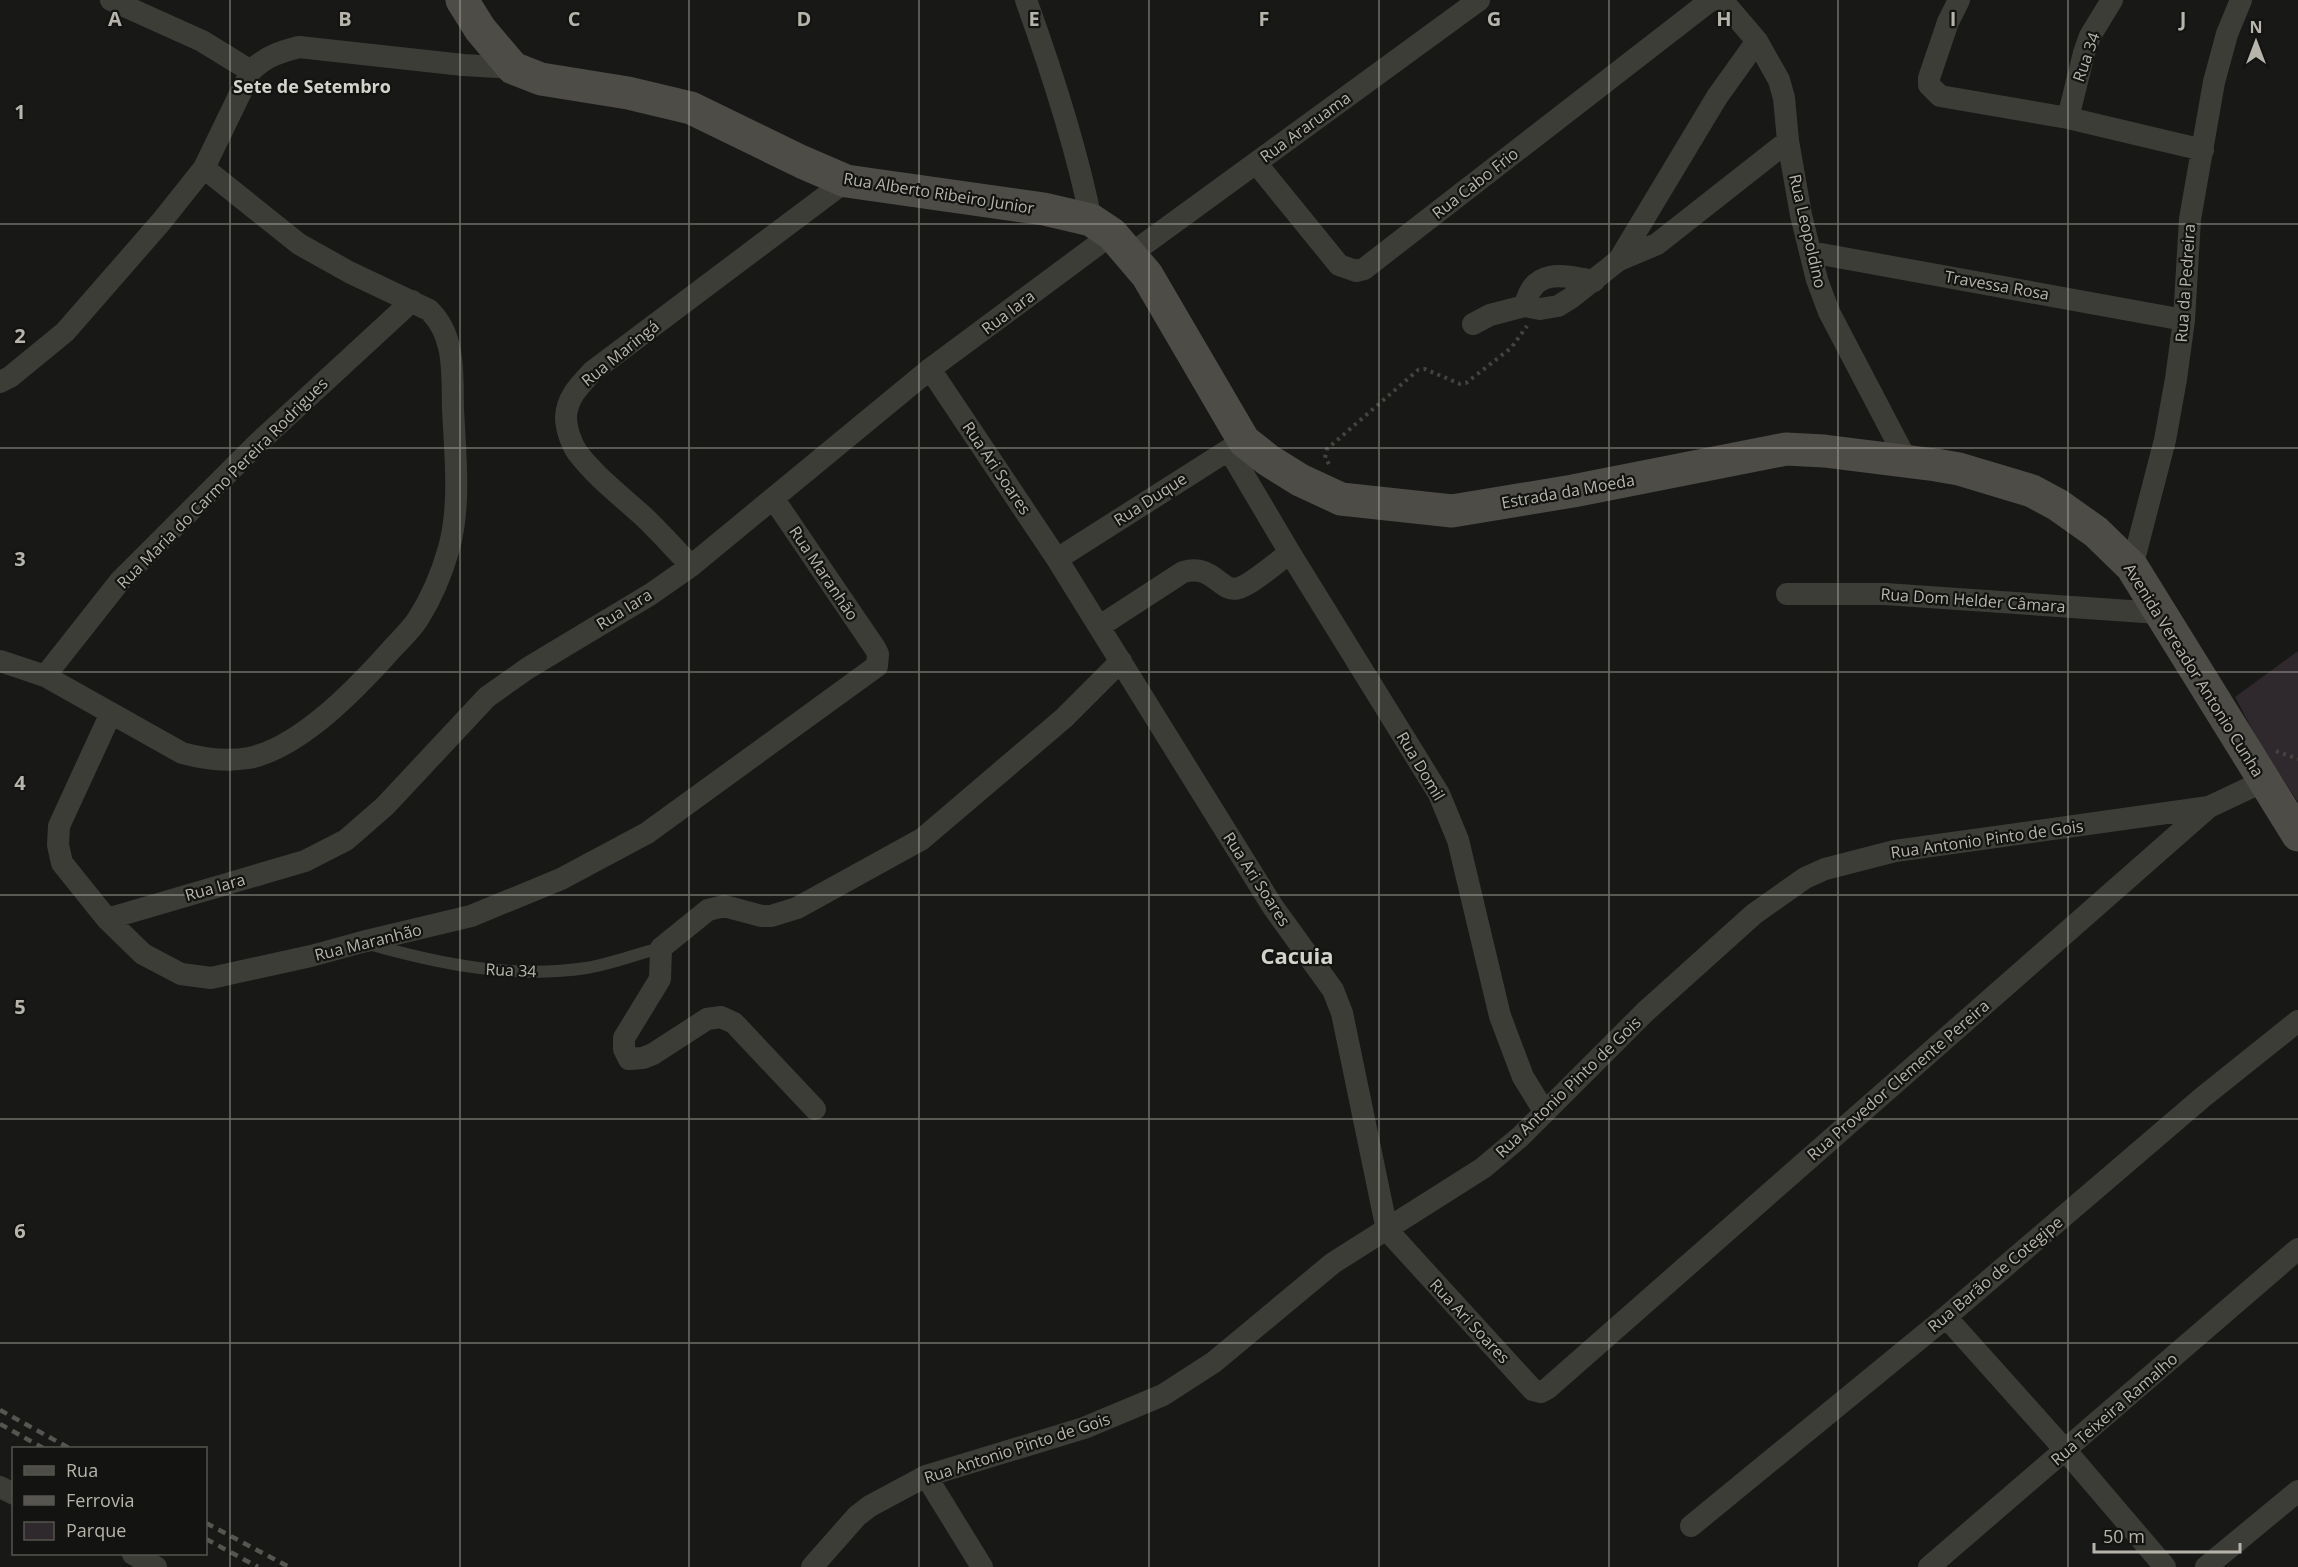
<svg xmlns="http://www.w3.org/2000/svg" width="2298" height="1567" font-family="'Open Sans',sans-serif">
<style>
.green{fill:#2f282d}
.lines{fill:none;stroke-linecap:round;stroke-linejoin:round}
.path{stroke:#44433f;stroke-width:4;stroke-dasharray:3 4.5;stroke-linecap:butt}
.service{stroke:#3d3d38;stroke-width:12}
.minor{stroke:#3d3d38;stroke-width:22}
.secondary{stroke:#4d4c47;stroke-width:33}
.rail{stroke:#565550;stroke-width:4.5;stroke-dasharray:8 6;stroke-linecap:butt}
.grid{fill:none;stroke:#b7b5ab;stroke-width:1.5;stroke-opacity:0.55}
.labels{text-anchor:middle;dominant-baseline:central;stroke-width:4.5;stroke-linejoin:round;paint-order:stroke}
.street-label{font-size:16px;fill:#b7b5ab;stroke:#131412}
.neighbourhood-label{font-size:18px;font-weight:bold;fill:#d3d3cb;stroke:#131412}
.district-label{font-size:22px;font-weight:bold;fill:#d3d3cb;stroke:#131412}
.grid-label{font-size:20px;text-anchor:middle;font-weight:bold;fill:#b7b5ab;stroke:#131412;stroke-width:4.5;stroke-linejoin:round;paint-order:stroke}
</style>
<rect width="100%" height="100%" fill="#181917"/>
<path class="green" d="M2298 651V802L2261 746 2235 697Z"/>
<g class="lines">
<path class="path" d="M1329 464 1325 458 1327 449 1418 370 1425 369 1460 384 1466 383 1511 348 1527 326
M2276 751 2298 759"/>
<path class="service" d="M369 944C439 964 513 979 586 968 611 964 636 954 661 948"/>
<path class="minor" d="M111 0 202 41 251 71C266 56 280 52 299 47L463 65 513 68
M1026 0C1052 72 1076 145 1091 220
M1722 0 1757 41 1779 80 1784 98 1788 141 1801 215 1817 280 1829 312 1907 461
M1959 0 1948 22 1929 78V85L1940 96 2068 118 2203 150
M2068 118 2084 53 2090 36 2112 0
M1256 163 1339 265 1356 271 1364 269 1711 0
M1810 252 2184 320
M1131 254 1479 0
M1619 260 1657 244 1788 141
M1525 306 1540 309 1558 306 1571 298 1619 260 1717 97 1757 41
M1473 324 1490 315 1525 306C1533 267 1564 275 1594 281
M930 369 1057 559 1273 907 1333 990 1342 1013 1387 1230 1533 1390 1541 1392 1547 1389 2209 807 2264 781
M0 382 10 377 65 332 161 222 204 168 251 71
M1229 450 1290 553 1439 794 1458 840 1500 1016 1523 1077 1544 1111
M1057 559 1241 442
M691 566C675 549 660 532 643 516 621 496 595 476 577 452 571 443 566 428 566 417 567 397 580 385 593 371L846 181
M2132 567 2165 440 2176 379 2184 320 2190 219 2214 82 2227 34 2241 0
M1787 594H1885L2159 613
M1100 626 1183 572C1214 563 1220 594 1239 588 1251 585 1278 561 1290 553
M0 661 45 676 182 753C204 759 225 762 249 758 301 747 357 688 391 650 400 640 411 630 418 619 432 597 442 573 449 548 461 504 455 453 453 408 452 374 456 336 429 310L349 272 299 244 204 168
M45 676 120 581 258 443 412 301
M111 713 59 826 58 845 62 863 107 919 143 954 181 974 211 978 311 956 362 942 471 916 561 879 647 833 877 666 878 654 875 648 773 498
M107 919 305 861 346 840 385 806 487 697 528 668 651 594 691 566 930 369 1112 234
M815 1109 734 1023 721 1017 707 1019 653 1054 643 1058 629 1059 624 1049V1038L660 979 661 948 708 910 724 906 762 916H771L797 908 922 839 1064 718 1121 661
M1946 1317 2066 1451 2165 1567
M926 1476 982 1567
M0 1487 14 1494
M1691 1526 1946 1317 2203 1097 2298 1021
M133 1554 156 1567
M812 1567 857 1516 870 1506 926 1476 1084 1428 1163 1395 1214 1362 1333 1263 1483 1168 1520 1137 1645 1012 1754 914 1805 878 1825 869 1895 851 2209 807
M1929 1567 2298 1249
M2206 1567 2298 1491"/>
<path class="secondary" d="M462 0 480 29 513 68 541 79 628 93 691 108 802 162 846 181 1044 209 1091 220 1112 234 1147 275 1244 441 1268 460 1300 480 1341 499 1452 511 1573 491 1786 449 1824 451 1936 465 1959 469 2032 491 2058 505 2096 532 2132 567 2298 835"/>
<path class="rail" d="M0 1410 69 1448
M0 1424 43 1448
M206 1523 289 1567
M206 1539 258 1567"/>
</g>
<path class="grid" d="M230 0V1567M460 0V1567M689 0V1567M919 0V1567M1149 0V1567M1379 0V1567M1609 0V1567M1838 0V1567M2068 0V1567M0 224H2298M0 448H2298M0 672H2298M0 895H2298M0 1119H2298M0 1343H2298"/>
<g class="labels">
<g class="street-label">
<text transform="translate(2086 57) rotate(-71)">Rua 34</text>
<text transform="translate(1305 127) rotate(-36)">Rua Araruama</text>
<text transform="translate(1475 183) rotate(-38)">Rua Cabo Frio</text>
<text transform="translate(939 193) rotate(9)">Rua Alberto Ribeiro Junior</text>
<text transform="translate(1808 231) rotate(77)">Rua Leopoldino</text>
<text transform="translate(2185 283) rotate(-86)">Rua da Pedreira</text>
<text transform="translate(1997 285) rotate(10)">Travessa Rosa</text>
<text transform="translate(1008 312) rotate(-37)">Rua Iara</text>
<text transform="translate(620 353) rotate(-39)">Rua Maringá</text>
<text transform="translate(997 468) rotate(56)">Rua Ari Soares</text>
<text transform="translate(222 483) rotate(-45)">Rua Maria do Carmo Pereira Rodrigues</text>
<text transform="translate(1568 491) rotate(-10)">Estrada da Moeda</text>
<text transform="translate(1150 499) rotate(-33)">Rua Duque</text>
<text transform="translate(824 573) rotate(56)">Rua Maranhão</text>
<text transform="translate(1973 600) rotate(4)">Rua Dom Helder Câmara</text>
<text transform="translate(624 609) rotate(-32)">Rua Iara</text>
<text transform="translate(2194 670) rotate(58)">Avenida Vereador Antonio Cunha</text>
<text transform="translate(1421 766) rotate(59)">Rua Domil</text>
<text transform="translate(1987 839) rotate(-8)">Rua Antonio Pinto de Gois</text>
<text transform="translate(1257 879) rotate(57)">Rua Ari Soares</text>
<text transform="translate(215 887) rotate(-16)">Rua Iara</text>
<text transform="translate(368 942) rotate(-14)">Rua Maranhão</text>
<text transform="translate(511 970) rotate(3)">Rua 34</text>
<text transform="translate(1898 1080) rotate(-41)">Rua Provedor Clemente Pereira</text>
<text transform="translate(1568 1087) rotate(-44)">Rua Antonio Pinto de Gois</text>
<text transform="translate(1995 1274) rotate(-40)">Rua Barão de Cotegipe</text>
<text transform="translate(1470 1321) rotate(47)">Rua Ari Soares</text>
<text transform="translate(2114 1409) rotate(-41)">Rua Teixeira Ramalho</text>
<text transform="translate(1017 1448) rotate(-18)">Rua Antonio Pinto de Gois</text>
</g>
<g class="neighbourhood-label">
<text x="312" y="86">Sete de Setembro</text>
</g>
<g class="district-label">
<text x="1297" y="955">Cacuia</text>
</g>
</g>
<g class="grid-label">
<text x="115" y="26">A</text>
<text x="345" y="26">B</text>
<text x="574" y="26">C</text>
<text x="804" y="26">D</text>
<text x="1034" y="26">E</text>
<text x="1264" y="26">F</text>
<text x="1494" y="26">G</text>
<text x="1724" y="26">H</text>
<text x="1953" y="26">I</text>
<text x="2183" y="26">J</text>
<text x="20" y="119">1</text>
<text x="20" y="343">2</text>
<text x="20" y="566">3</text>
<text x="20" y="790">4</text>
<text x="20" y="1014">5</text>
<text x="20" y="1238">6</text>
</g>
<rect x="12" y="1447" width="195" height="108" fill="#131412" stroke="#55544f" stroke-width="1.5"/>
<rect x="24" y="1466" width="30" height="9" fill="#4d4c47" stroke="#55544f" stroke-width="1.5"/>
<text x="66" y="1477" font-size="18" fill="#b7b5ab">Rua</text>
<rect x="24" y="1496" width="30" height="9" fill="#565550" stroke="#55544f" stroke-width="1.5"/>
<text x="66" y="1507" font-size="18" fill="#b7b5ab">Ferrovia</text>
<rect x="24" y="1522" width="30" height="18" fill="#2f282d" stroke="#55544f" stroke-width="1.5"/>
<text x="66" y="1537" font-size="18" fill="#b7b5ab">Parque</text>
<g transform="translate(2256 42)" stroke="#131412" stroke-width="4.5" paint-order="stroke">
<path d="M0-4.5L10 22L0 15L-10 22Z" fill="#b7b5ab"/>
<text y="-9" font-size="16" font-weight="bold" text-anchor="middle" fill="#b7b5ab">N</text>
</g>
<path d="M2094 1543v9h146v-9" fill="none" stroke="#b7b5ab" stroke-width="3"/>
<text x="2103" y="1543" font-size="18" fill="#b7b5ab" stroke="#131412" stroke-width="4.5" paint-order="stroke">50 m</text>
</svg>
